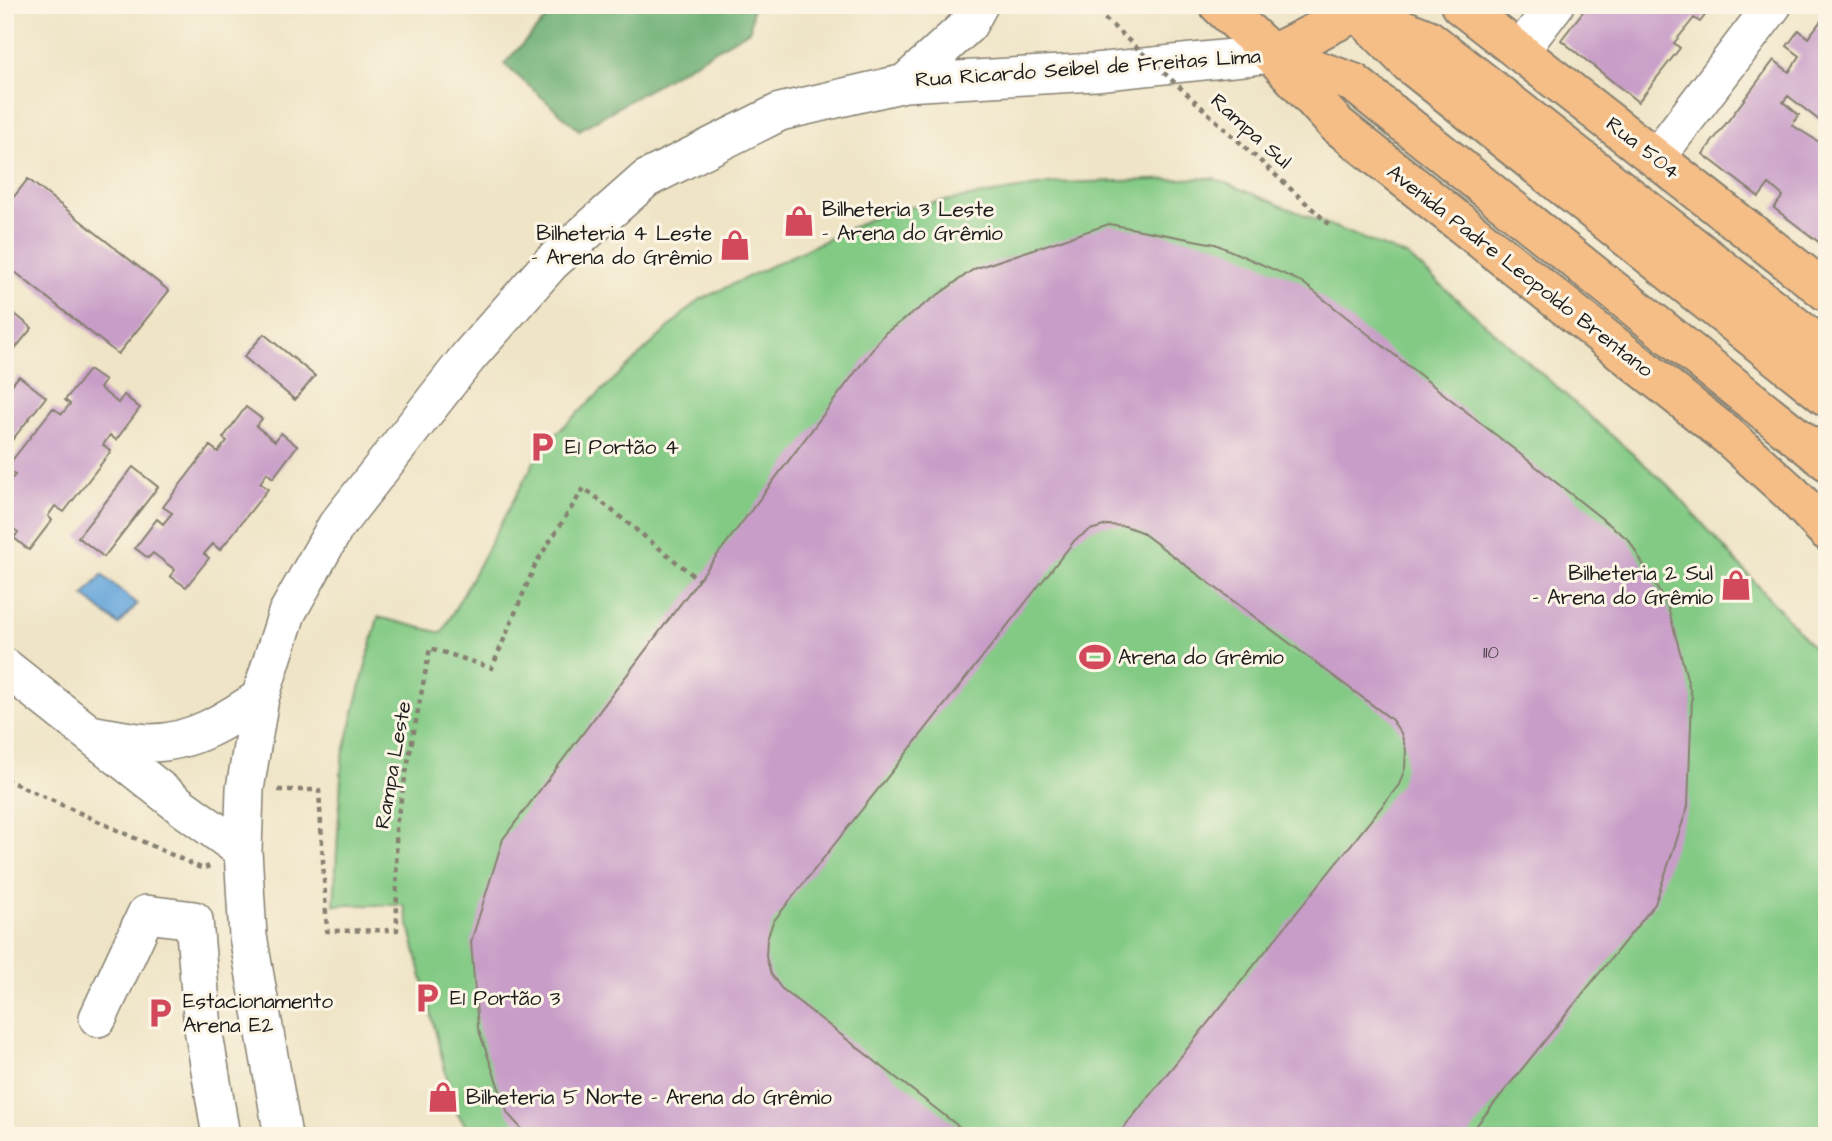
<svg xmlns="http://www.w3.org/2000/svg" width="1832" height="1141" font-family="'Architects Daughter',sans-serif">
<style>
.green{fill:#83ca85;stroke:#507350;stroke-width:2}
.forest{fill:#6aae72;stroke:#436547;stroke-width:2}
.water{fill:#69a7db;stroke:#42627c;stroke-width:2}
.building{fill:#c89dc8}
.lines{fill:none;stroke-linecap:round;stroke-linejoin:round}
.minor-casing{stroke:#868071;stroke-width:40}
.major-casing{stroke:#868071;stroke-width:42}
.highway-casing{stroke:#868071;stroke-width:42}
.path{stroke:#868071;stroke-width:4.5;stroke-dasharray:5 5;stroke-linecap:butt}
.minor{stroke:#fff;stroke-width:37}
.major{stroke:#f6be87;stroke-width:38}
.highway{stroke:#f6be87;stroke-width:38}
.path-bridge{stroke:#868071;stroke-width:4.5;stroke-dasharray:5 5;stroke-linecap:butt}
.labels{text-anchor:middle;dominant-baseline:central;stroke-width:6;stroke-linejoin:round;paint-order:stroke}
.number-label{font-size:18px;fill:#473c47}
.street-label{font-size:21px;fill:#1c1c1c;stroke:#fcf5e5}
.poi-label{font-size:21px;fill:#1c1c1c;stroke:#fcf5e5;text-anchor:start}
</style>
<rect width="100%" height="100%" fill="#fcf5e5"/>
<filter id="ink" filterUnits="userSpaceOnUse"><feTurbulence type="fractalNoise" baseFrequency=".0143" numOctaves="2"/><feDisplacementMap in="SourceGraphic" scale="14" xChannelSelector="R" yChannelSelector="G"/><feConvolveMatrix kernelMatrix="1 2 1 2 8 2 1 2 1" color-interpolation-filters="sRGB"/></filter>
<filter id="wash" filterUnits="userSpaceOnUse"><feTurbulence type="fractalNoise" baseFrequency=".00686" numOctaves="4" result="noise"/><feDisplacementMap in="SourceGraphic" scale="28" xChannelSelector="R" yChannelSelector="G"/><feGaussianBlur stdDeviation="1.57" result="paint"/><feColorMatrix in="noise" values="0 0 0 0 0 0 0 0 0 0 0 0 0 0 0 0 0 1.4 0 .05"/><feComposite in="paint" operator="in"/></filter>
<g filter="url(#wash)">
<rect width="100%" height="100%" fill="#efe4c6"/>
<path class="green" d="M1213 178 1409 257 1669 486 1827 663V1136H473L455 1110 404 905H334L342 760 378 617 442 633 542 447 697 301 889 210 1056 183Z"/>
<path class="forest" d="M559 5H753L750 30 579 130 504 64Z"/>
<path class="water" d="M102 575 137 604 119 625 84 596Z"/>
<g id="blocks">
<path class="building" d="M1588 5H1713L1700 22 1694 18 1674 43 1680 48 1638 102 1561 40Z
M1827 21V111L1820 121 1788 96 1783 102 1799 115 1792 125 1827 147V234L1820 243 1774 208 1783 196 1769 184 1759 197 1703 154 1774 60 1789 72 1800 56 1787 46 1799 30 1808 38 1820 22 1824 25Z
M28 179 169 291 118 354 5 264V208Z
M1109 224 1215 244 1302 282 1629 540 1668 607 1692 697 1688 806 1655 904 1468 1136H1117L1399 785 1405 768 1406 750 1401 733 1391 719 1141 532 1125 526 1107 525 1090 530 1075 540 773 922 767 939 766 957 771 974 781 988 971 1136H528L508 1114 478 1028 471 942 503 839 885 333 974 269Z
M5 306 32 328 5 361Z
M264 334 315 376 295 400 244 357Z
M89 370 105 381 100 388 118 403 124 395 140 408 116 440 110 435 103 445 111 451 64 512 55 506 48 516 52 520 29 550 14 538 18 532 5 523V485L15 475 6 468 53 408 62 414 70 404 65 400Z
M19 376 46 397 5 449V393Z
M246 407 262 419 256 426 275 441 281 433 297 446 273 478 267 473 260 483 268 489 220 550 213 544 204 554 209 558 186 587 170 576 175 570 153 553 148 558 135 548 157 519 163 524 172 513 163 507 210 446 218 452 227 441 223 438Z
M133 467 158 487 104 557 78 537Z"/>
</g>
</g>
<g filter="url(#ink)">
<use href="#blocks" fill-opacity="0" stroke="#868071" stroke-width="2"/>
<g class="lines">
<defs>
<path id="minor" d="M1519 52 1555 5
M905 83 968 25 979 5
M1656 158 1773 5
M5 667 182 807 243 851
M90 734C110 737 130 742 150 743 192 743 227 720 260 698
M98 1018 146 914 194 920 203 1028 221 1136
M283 1136 248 936 243 851 245 789 260 698 287 613 336 526 469 356 551 263 646 179 780 112 905 83 1095 72 1272 54"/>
<path id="major" d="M1219 5 1272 54 1336 124 1728 436 1791 493 1827 531
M1460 5 1827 292
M1272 54 1358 11 1428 39 1827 351"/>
<path id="highway" d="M1351 5 1410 64 1827 397
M1272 54 1354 83 1827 461"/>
</defs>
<use href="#minor" class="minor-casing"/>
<use href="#major" class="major-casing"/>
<use href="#highway" class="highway-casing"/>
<path class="path" d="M5 779 203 869 209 866
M278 790H319L327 931 397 930 396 825 430 648 492 668 536 563 584 488 699 580"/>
<use href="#minor" class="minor"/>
<use href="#major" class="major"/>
<use href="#highway" class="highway"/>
<path class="path-bridge" d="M1090 5 1329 224"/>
</g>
</g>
<defs>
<symbol id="shop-bare" viewBox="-9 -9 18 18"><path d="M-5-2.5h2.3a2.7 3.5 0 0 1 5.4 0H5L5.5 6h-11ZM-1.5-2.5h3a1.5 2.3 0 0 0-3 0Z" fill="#d1495b" stroke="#fcf5e5" stroke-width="2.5" paint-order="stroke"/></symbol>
<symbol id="parking-bare" viewBox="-9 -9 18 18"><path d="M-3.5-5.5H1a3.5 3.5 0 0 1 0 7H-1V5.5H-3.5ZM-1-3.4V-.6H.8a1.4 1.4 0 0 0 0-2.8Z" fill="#d1495b" stroke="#fcf5e5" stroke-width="2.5" paint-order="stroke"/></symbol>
<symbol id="stadium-bare" viewBox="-9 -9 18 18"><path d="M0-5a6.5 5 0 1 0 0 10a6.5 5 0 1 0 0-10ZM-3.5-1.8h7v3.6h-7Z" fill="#d1495b" stroke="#fcf5e5" stroke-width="2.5" paint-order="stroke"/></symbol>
</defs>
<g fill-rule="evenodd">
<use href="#shop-bare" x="777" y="199" width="44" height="44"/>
<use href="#shop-bare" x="713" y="223" width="44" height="44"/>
<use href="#parking-bare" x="520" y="425" width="44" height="44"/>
<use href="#shop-bare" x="1714" y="563" width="44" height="44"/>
<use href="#stadium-bare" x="1073" y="635" width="44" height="44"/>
<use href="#parking-bare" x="405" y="976" width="44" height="44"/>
<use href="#parking-bare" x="138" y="991" width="44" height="44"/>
<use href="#shop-bare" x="421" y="1075" width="44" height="44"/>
</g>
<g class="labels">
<g class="number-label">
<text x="1491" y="652">110</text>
</g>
<g class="street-label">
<text transform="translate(1088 68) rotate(-4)">Rua Ricardo Seibel de Freitas Lima</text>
<text transform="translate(1251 131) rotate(42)">Rampa Sul</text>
<text transform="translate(1643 148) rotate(38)">Rua 504</text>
<text transform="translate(1520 271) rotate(38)">Avenida Padre Leopoldo Brentano</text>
<text transform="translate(393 765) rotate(-80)">Rampa Leste</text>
</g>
<g class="poi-label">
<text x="822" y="209">Bilheteria 3 Leste<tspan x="822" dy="24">- Arena do Grêmio</tspan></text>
<text x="712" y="233" text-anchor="end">Bilheteria 4 Leste<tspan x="712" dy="24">- Arena do Grêmio</tspan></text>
<text x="565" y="447">E1 Portão 4</text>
<text x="1713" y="573" text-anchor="end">Bilheteria 2 Sul<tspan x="1713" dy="24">- Arena do Grêmio</tspan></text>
<text x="1118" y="657">Arena do Grêmio</text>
<text x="450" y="998">E1 Portão 3</text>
<text x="183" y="1001">Estacionamento<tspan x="183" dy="24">Arena E2</tspan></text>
<text x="466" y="1097">Bilheteria 5 Norte - Arena do Grêmio</text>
</g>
</g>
<rect width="1832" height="1141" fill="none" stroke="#fcf5e5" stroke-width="28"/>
</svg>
